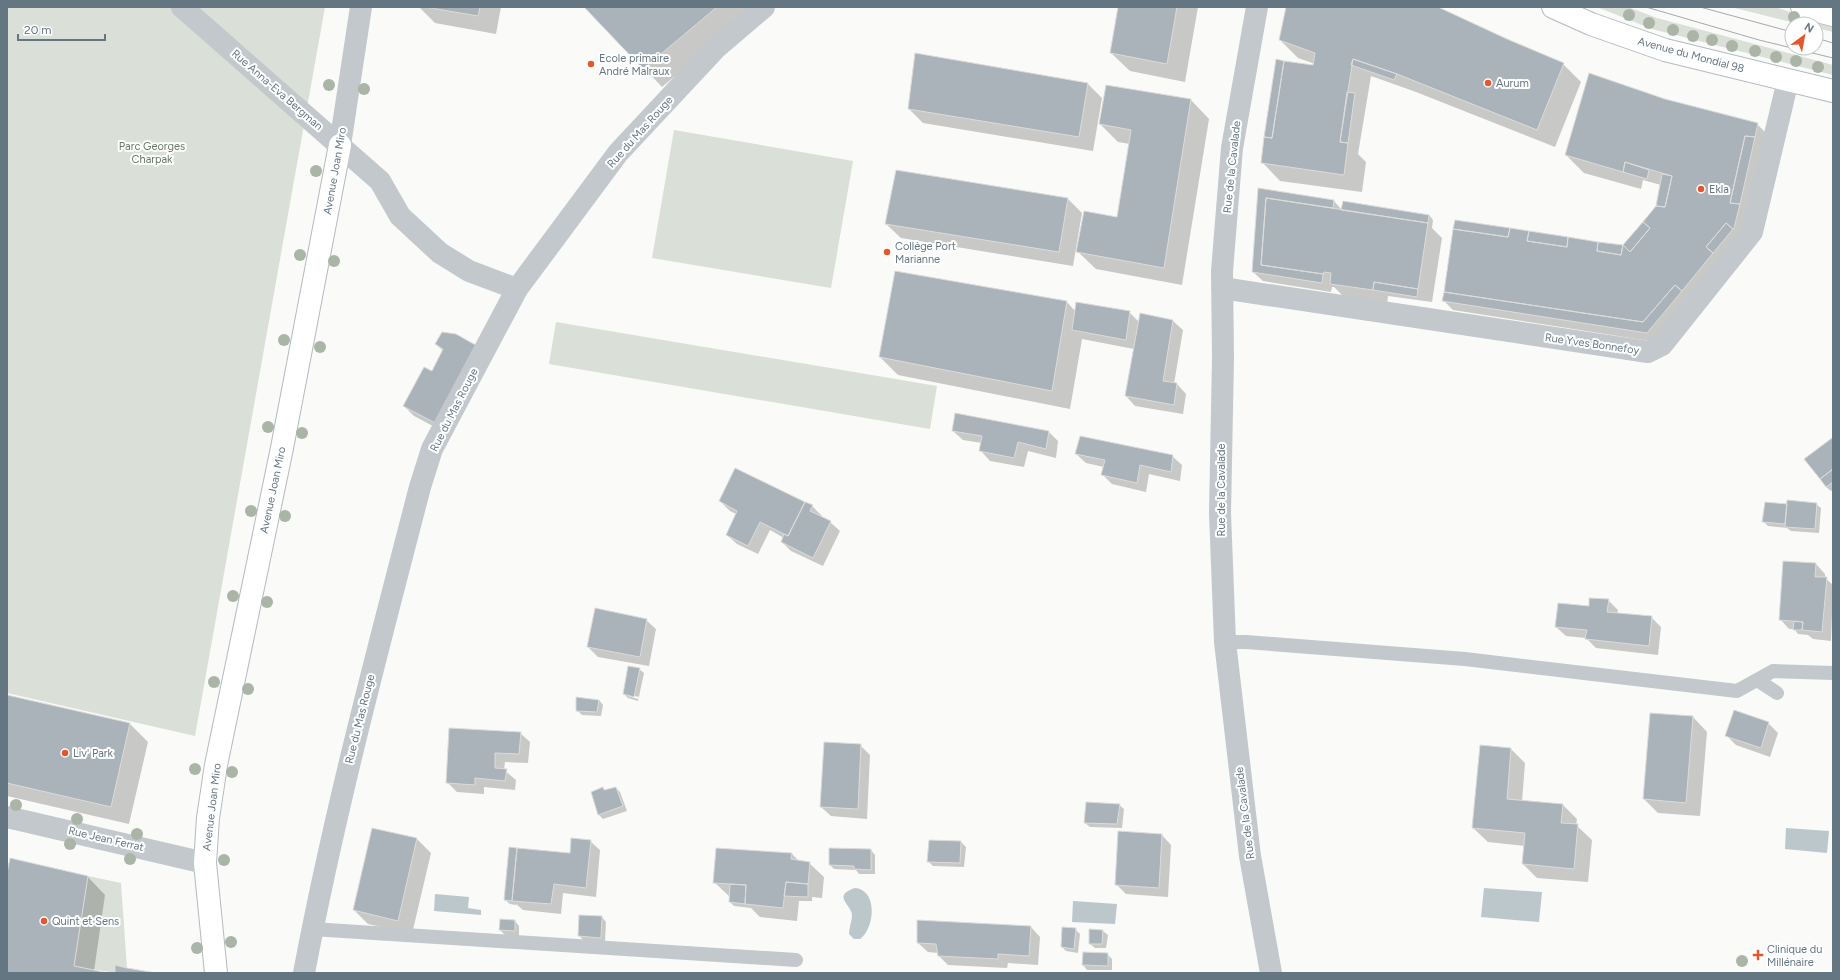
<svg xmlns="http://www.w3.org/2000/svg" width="1840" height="980" font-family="Figtree,sans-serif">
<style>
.green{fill:#dadfd7}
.water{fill:#bbc7cb}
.shadow{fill:#0003;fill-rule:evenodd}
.building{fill:#aab3b9;stroke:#dcdcda}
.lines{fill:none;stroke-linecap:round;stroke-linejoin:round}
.secondary-casing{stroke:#b3babf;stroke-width:24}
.lane{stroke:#c3c8cc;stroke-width:14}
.street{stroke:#c3c8cc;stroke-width:22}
.secondary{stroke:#fff;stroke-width:22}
.tram{stroke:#a2aab0;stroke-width:1}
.tree{fill:#aab4a7}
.poi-dot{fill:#e4572e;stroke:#fff;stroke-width:1.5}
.labels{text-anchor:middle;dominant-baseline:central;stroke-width:4;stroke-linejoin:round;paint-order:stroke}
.street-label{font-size:11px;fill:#657683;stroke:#fff}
.poi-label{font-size:11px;fill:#657683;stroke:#fff;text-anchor:start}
.park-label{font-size:11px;fill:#687a64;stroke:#fff}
</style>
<rect width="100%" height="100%" fill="#fafaf8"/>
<path class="green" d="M7 7H325L195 736 7 693Z
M1597 7H1628L1657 18 1833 65V75L1652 29Z
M1731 7H1775L1833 26V32L1816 28V24H1799Z
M674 130 853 161 831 288 652 258Z
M556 322 937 386 930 429 549 364Z
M88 876 121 883 127 968 115 965V973L74 966Z"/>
<path class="water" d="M1786 828 1829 831 1827 853 1785 849Z
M855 888C878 890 875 928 860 939H854L849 934C849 928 852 921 852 915 852 905 831 896 855 888Z
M1484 888 1542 892 1539 922 1481 917Z
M435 894 469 897 468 908 481 910V915L434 911Z
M1073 901 1117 904 1115 924 1072 922Z"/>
<path class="shadow" d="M419 7H501L496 34 435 23Z
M586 7H757L662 87Z
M1119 7H1198L1185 82 1130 71 1111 53Z
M1287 7H1435L1506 40 1563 64 1581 82 1555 147 1416 92 1371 76 1358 154 1366 162 1362 192 1280 181 1262 162 1315 64 1298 58 1280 40Z
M1088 84 1102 98 1093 151 923 123 909 109Z
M1191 100 1209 119 1182 285 1096 269 1077 251 1118 218 1130 144 1118 142 1100 124Z
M1664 100 1757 124 1776 143 1750 216 1700 308 1656 342 1453 310 1443 300 1622 246 1657 205 1661 185 1643 180 1641 189 1584 173 1566 155Z
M1259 190 1334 201 1342 210 1429 215 1433 220 1432 228 1442 238 1432 302 1388 296 1387 304 1345 298 1334 287H1332L1331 292 1263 281 1253 272Z
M1068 199 1082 213 1073 266 901 238 886 224Z
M1067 302 1075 311 1129 312 1139 322 1141 314 1173 321 1183 330 1174 384H1177L1186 394 1183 414 1135 406 1126 396 1134 349 1082 339 1070 409 898 375 880 357Z
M443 333 448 434 414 416 404 406 432 372 443 351 436 344Z
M953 431 1049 432 1058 441 1056 458 1028 451 1024 467 990 461 981 451 982 443 963 440Z
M1833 439V490L1831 491 1826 487Z
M1076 454 1172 456 1182 465 1180 481 1149 474 1146 492 1112 484 1102 474 1104 467 1086 463Z
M736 469 812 506 822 516 821 518 830 522 840 531 823 566 791 551 782 542 784 538 770 530 758 554 737 544 727 535 736 514 730 511 720 501Z
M1816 504 1821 508 1819 533 1791 531 1787 528 1768 526 1763 521 1787 505Z
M1816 564 1825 574V578L1833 585 1831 641 1813 639 1808 635 1798 634 1794 629H1789L1780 619Z
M1608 600 1618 610 1617 614 1651 617 1661 627 1658 655 1596 648 1586 638 1566 636 1556 627 1590 607Z
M646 620 656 629 649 666 598 657 588 647Z
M639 669 644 673 638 701 628 698 624 694ZM628 694 639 697 638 699 628 696Z
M7 696 130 724 148 742 129 824 7 796Z
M599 700 603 705 601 716 582 715 577 710Z
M1693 717 1707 732 1700 816 1658 813 1644 799Z
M1768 723 1778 733 1770 757 1736 745 1727 736Z
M520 733 530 742 528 763 505 762 504 770 516 780 515 790 484 787V794L457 792 447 782Z
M860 745 870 755 867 819 831 816 821 807Z
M1511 749 1525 763 1522 802 1563 805 1577 819 1576 825 1592 840 1588 882 1537 878 1523 864 1525 846 1488 842 1473 828Z
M616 788 620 792 627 811 603 819 599 815 603 789 605 791Z
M1119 805 1124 809 1122 828 1090 827 1085 823Z
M373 829 417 839 431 853 412 934 368 924 354 910Z
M1162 835 1171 845 1168 897 1126 894 1116 884Z
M590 841 600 850 596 897 563 893 561 914 523 910 516 904V905L510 904 505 900Z
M930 841 961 842 966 847 964 867 933 866 928 861Z
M871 850 875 855V874H859L856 870 834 869 830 865Z
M792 854 799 861 809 863 824 877 822 898 812 897V901H799L797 921 760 917 751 908 734 906 730 902V897L714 882Z
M87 876 105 895 94 971 103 973H7V878Z
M602 917 606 922 605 942 583 940 579 935Z
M515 921 519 926V936L505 935 500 930Z
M1031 927 1040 937 1038 965 1008 963 1007 968 948 965 939 956 938 953 928 952 918 943Z
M1075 929 1080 934 1078 953 1066 951 1062 947Z
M1090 930 1103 931 1108 935 1106 948H1095L1090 944Z
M1107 954 1112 959V970H1087L1083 965Z"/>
<path class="building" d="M425 7H480L478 16Z
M584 7H717L643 69Z
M1118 7H1177L1167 64 1110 53Z
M1286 7H1438L1507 39 1564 63 1537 130 1397 74 1353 59 1340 142 1348 143 1344 175 1261 163 1264 137 1272 138 1284 61 1313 65 1315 53 1279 40Z
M915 53 1088 83 1079 137 908 109Z
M1276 59 1284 61 1272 138 1264 137Z
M1353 59 1397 74 1394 80 1351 65Z
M1589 73 1665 99 1758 123 1755 137 1745 136 1730 203 1740 204 1734 228 1733 229 1726 223 1706 247 1713 253 1682 291 1675 285 1643 322 1444 292 1453 229 1508 237 1510 228 1529 231 1527 241 1567 247 1568 237 1598 242 1597 251 1621 255 1623 245 1630 252 1650 228 1643 222 1656 206 1665 207 1672 176 1625 162 1623 172 1565 155Z
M1106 85 1191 99 1164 268 1076 252 1084 211 1117 217 1131 130 1099 124Z
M1347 92 1355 93 1348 143 1340 142Z
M1745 136 1755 137 1740 204 1730 203Z
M1625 162 1649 170 1647 179 1623 172Z
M896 170 1068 198 1059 252 885 224Z
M1662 174 1672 176 1665 207 1656 206Z
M1258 188 1334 200 1333 208 1266 198 1261 265 1323 274 1322 283 1252 272Z
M1266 198 1428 223 1418 289 1374 282 1373 290 1330 284 1331 273 1324 272 1323 274 1261 265Z
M1343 201 1429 215 1428 223 1341 210Z
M1455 220 1510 228 1508 237 1453 229Z
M1643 222 1650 228 1630 252 1623 245Z
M1726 223 1733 229 1713 253 1706 247Z
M1529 231 1568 237 1567 247 1527 241Z
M1598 242 1623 245 1621 255 1597 251Z
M895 271 1067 301 1052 391 879 357Z
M1374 282 1418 289 1417 297 1373 290Z
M1675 285 1682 291 1647 333 1442 301 1444 292 1643 322Z
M1076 302 1130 311 1126 340 1072 330Z
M1140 313 1173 320 1163 381 1177 383 1174 405 1125 396Z
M442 332 456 334 479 347 439 425 403 406 424 367 432 371 443 349 435 344Z
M955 413 1049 431 1046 449 1018 442 1014 458 979 451 982 436 952 431Z
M1080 436 1173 455 1171 472 1140 465 1137 483 1101 475 1105 460 1075 454Z
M1832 438H1833V469L1820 479 1804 459Z
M735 468 805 502 788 536 760 522 748 546 726 535 737 511 719 501Z
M1833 469V482L1826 487 1820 479Z
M1787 500 1817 503 1815 529 1785 527Z
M805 502 813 505 810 511 831 521 813 558 781 542 784 534 788 536Z
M1765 502 1787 504 1785 524 1762 522Z
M1783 561 1816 563 1815 577H1827L1822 632 1802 630 1803 622 1779 620Z
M1589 598 1609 599 1607 612 1652 616 1649 646 1585 639 1587 630 1555 627 1558 603 1589 606Z
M595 608 647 619 640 657 587 647Z
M1794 621 1803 622 1802 630H1793Z
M628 666 640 668 634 697 623 694Z
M7 695 130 723 111 807 7 783Z
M576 697 599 700 597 712 576 711Z
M1734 710 1769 722 1761 748 1725 736Z
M1650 713 1693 716 1686 803 1643 799Z
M449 728 521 732 519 754 495 753V768L507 769 505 781 475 778V785L446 783Z
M824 742 861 744 858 809 820 807Z
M1480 745 1511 748 1507 799 1563 804 1561 823 1578 824 1574 869 1522 864 1525 833 1472 828Z
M603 787 604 790 616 787 623 806 598 815 591 792Z
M1086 802 1120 804 1117 824 1084 823Z
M372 828 417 838 398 921 353 910Z
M1118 831 1162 834 1159 888 1115 885Z
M571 838 591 840 586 888 554 884 551 904 512 901 517 848 570 853Z
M929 840 961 841 960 863 927 862Z
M509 847 517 848 512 901 504 900Z
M716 848 792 853 791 859 810 862 808 884 786 882 783 908 745 904 746 885 713 883Z
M829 848 871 849V870L854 869V866L829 865Z
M10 858 88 876 74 966 108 973H7V873Z
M786 882 808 884V897L784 896Z
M730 884 746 885 745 904 729 902Z
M579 915 602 916 601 938 578 936Z
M500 919 515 920V931L499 930Z
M917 920 1031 926 1029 956 998 954V959L938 956 936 944 917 943Z
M1062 927 1076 928 1074 949 1061 947Z
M1089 929 1103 930 1102 944H1089Z
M1083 952 1108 953V966L1082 965Z
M115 965 127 968 156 973H115Z"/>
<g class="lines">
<defs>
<path id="secondary" d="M1553 7 1591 24 1665 50 1833 91
M1802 7 1833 15
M216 973 205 863 208 818 216 765 282 448 340 145"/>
</defs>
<use href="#secondary" class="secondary-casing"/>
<path class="lane" d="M1225 642H1246L1465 659 1737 691 1773 671 1833 673
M1757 680 1777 693
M312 929 796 960"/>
<path class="street" d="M182 7 380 181 400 216 440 253 469 271 517 289
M1257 7 1232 148 1222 271 1223 358 1220 513 1225 642 1250 856 1271 973
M340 145 361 7
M1222 288 1648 352 1662 345 1752 232 1788 80
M7 817 205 863
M304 973C335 809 378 649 420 487L432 449 517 289 618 153 717 47 764 7"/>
<use href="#secondary" class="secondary"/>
<path class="tram" d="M1646 7 1759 40 1833 58
M1700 7 1792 32
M1816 38 1833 43"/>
</g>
<g class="tree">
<circle cx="1629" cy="15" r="6"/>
<circle cx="1794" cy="17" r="6"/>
<circle cx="1649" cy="23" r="6"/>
<circle cx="1673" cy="30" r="6"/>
<circle cx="1693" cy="36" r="6"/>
<circle cx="1712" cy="40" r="6"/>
<circle cx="1732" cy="46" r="6"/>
<circle cx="1755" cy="51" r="6"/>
<circle cx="1776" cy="57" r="6"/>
<circle cx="1796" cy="61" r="6"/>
<circle cx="1818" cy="67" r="6"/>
<circle cx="329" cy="85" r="6"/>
<circle cx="364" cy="89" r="6"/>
<circle cx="316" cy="171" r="6"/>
<circle cx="300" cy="255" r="6"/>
<circle cx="334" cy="261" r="6"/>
<circle cx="284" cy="340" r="6"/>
<circle cx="320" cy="347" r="6"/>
<circle cx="268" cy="427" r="6"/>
<circle cx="302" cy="433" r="6"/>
<circle cx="251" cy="511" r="6"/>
<circle cx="285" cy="516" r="6"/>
<circle cx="233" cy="596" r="6"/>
<circle cx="267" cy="602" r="6"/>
<circle cx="214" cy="682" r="6"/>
<circle cx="248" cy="689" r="6"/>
<circle cx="195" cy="769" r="6"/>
<circle cx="232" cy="772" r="6"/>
<circle cx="16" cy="805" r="6"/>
<circle cx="77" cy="819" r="6"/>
<circle cx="137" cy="834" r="6"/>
<circle cx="70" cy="844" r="6"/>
<circle cx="130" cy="859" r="6"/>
<circle cx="224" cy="860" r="6"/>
<circle cx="231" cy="942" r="6"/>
<circle cx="197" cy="948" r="6"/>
<circle cx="1742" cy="961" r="6"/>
</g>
<g class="poi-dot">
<circle cx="591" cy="64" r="4"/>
<circle cx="1488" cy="83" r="4"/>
<circle cx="1701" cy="189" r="4"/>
<circle cx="887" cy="252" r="4"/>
<circle cx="65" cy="753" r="4"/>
<circle cx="44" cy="921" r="4"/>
<path d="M1756 949h4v4h4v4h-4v4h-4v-4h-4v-4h4z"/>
</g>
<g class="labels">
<g class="street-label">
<text transform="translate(1691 55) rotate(15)">Avenue du Mondial 98</text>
<text transform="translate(277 90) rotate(41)">Rue Anna-Eva Bergman</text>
<text transform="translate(640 132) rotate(-48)">Rue du Mas Rouge</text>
<text transform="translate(1232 167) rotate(-84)">Rue de la Cavalade</text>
<text transform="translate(335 171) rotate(-80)">Avenue Joan Miro</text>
<text transform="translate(1592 344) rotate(8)">Rue Yves Bonnefoy</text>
<text transform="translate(454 410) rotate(-63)">Rue du Mas Rouge</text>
<text transform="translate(273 490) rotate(-78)">Avenue Joan Miro</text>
<text transform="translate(1221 490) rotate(-90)">Rue de la Cavalade</text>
<text transform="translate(360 719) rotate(-76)">Rue du Mas Rouge</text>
<text transform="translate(212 807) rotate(-83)">Avenue Joan Miro</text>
<text transform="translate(1245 813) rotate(-97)">Rue de la Cavalade</text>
<text transform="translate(106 839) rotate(13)">Rue Jean Ferrat</text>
</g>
<g class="poi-label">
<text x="599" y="58">Ecole primaire<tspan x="599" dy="13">André Malraux</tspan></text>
<text x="1496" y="83">Aurum</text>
<text x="1709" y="189">Ekla</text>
<text x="895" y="246">Collège Port<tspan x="895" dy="13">Marianne</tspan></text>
<text x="73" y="753">Liv' Park</text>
<text x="52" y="921">Quint et Sens</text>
<text x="1767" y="949">Clinique du<tspan x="1767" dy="13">Millénaire</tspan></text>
</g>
<g class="park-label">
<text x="152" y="146">Parc Georges<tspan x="152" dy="13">Charpak</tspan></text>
</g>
</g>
<rect width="1840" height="980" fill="none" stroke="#657683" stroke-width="16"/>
<g transform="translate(1804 36) rotate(32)"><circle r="19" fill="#ffffff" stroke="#c1c8cd"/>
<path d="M0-3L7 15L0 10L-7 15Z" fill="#e4572e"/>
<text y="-6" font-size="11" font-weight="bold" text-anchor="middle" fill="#657683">N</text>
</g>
<path d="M18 34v6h87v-6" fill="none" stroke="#657683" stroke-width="2"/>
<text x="24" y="34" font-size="12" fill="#657683" stroke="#ffffff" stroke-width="3" paint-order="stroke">20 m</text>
</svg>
